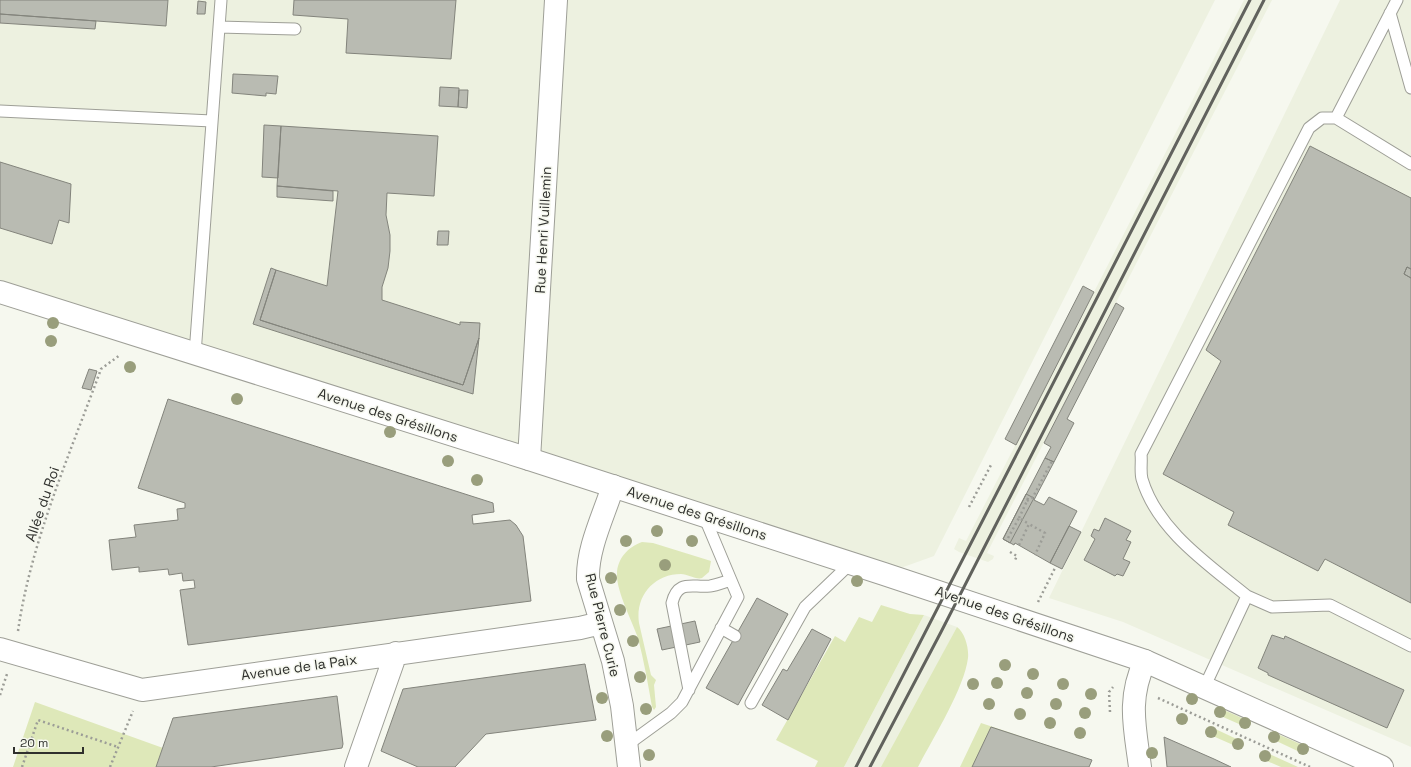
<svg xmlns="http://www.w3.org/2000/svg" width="1411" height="767" font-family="'Space Grotesk',sans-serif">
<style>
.built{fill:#edf1e0}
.green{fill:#dee8b9}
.building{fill:#b9bbb2;stroke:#83847c}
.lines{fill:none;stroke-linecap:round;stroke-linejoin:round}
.lane-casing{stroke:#9e9f97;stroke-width:13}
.street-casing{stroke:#9e9f97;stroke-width:24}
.secondary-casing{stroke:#9e9f97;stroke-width:24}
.path{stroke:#9c9d97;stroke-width:2.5;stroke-dasharray:2 3;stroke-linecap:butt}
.lane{stroke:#fff;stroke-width:11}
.street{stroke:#fff;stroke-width:22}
.secondary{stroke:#fff;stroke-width:22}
.rail{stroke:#61625d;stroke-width:3}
.tree{fill:#999e7c}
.labels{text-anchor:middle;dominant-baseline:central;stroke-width:3;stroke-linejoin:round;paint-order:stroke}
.street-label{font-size:14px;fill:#2f302d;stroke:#f6f8ef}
</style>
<rect width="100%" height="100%" fill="#f6f8ef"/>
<path class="built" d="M0 0H1215L934 556 884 574 0 292Z
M1244 0H1272L987 553 994 556 993 559 988 562 959 552 954 549 959 538 966 541Z
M1340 0H1411V747L1123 622 1049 598Z
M924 615 957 627 883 767H844Z"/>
<path class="green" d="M642 542 653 543 711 561 709 572 702 578C696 580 688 574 681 574 654 574 635 596 639 623L651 675 656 680 654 685 656 707 654 710 652 707C648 684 644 661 638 638 632 621 616 590 617 574 617 559 628 547 642 542Z
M881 605 910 614 924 615 844 767H815L818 761 776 740 835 636 845 642 859 617 872 622Z
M957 627C965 633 969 648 968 658 964 689 933 738 918 767H881Z
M35 702 163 748 156 767H13Z
M1217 707 1251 722 1248 728 1214 713Z
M981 723 1092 760 1089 767H960Z
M1209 726 1243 742 1240 748 1206 733Z
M1273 732 1307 747 1304 754 1270 738Z
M1263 751 1298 767H1281L1260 758Z"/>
<path class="building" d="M0 0H168L166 26 0 14Z
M294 0H456L451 59 346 53 348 19 293 15Z
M198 1 206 2 205 14H197Z
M0 14 96 21 95 29 0 23Z
M233 74 278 76 276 94 266 93V96L232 93Z
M440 87 459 88 458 107 439 106Z
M459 90H468L467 108 458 107Z
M264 125 281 126 278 178 262 177Z
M281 126 438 136 434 196 387 193 386 215 390 235V251L388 268 382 287V300L460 325V322L480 323 479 338 463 385 260 320 276 270 327 286 338 191 277 186Z
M1310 146 1411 198V269L1407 267 1404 274 1411 278V603L1325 559 1318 571 1228 525 1234 512 1163 474 1221 361 1206 350Z
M0 162 71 184 69 223 59 220 52 244 0 228Z
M277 186 333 191V201L277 197Z
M438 231H449L448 245H437Z
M1407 267 1411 269V278L1404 274Z
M271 268 276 270 260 320 463 385 479 338 473 394 253 324Z
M1083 286 1094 292 1016 445 1005 439Z
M1116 303 1124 308 1067 419 1074 423 1054 462 1045 458 1051 447 1044 443Z
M89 369 97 371 91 390 82 388Z
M168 399 493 503 494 512 472 515 473 524 510 520 516 525 523 536 531 601 188 645 180 590 195 588 194 580 183 581 182 573 169 575 168 569 139 572V567L112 570 109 540 136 537 134 525 178 520 177 509 185 508V503L138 488Z
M1045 458 1054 462 1034 500 1044 505 1049 497 1077 511 1050 563 1015 543 1014 545 1003 539Z
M1026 494 1034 498 1010 543 1003 539Z
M1105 518 1131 531 1126 540 1131 542 1123 559 1130 562 1123 576 1117 574 1115 576 1084 560 1095 539 1091 536 1094 529 1099 531Z
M1069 526 1081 532 1062 569 1050 563Z
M757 598 788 614 738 705 706 688Z
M695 621 700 642 662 650 657 629Z
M812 629 831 639 788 720 762 705 783 669 787 671Z
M1272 635 1284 639 1285 636 1404 690 1387 728 1268 675V673L1258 668Z
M585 664 596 720 486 734 455 767H418L381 751 403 689Z
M337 696 343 744 342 748 211 767H156L173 718Z
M991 727 1092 760 1089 767H972Z
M1164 737 1214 759 1231 767H1167Z"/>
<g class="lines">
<defs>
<path id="lane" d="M1390 13 1411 88
M219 27 295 29
M0 111 212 121
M1336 118 1397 0
M195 354 221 0
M1247 596C1208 564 1157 530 1142 479 1140 471 1142 462 1141 454L1309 128 1322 118H1336L1411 164
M721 628 735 636
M1204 688 1247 596 1272 607 1330 605 1411 646
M689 690 672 603C678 579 692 588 710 586 717 585 724 582 731 580
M751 703 805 607 851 563
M627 745 671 713 682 702 738 597 704 516"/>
<path id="street" d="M529 459 556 0
M613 486C604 515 587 548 588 579L613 661 622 706 629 767
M0 649 142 690 580 628 601 623
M356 767 396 653
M1140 767C1135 728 1127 699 1145 661"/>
<path id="secondary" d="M0 292 529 459 884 574 1145 661 1382 767"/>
</defs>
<use href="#lane" class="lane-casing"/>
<use href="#street" class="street-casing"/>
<use href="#secondary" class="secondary-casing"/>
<path class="path" d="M1027 501 1033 497 1052 461
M969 507 991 465
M1019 518 1027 501 1029 495
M1008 538 1019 518 1029 524
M1019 545 1029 524 1045 533 1035 555
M1010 552 1017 556 1015 560
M1038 602 1056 566
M18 631C31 541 70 454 101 369L120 355
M0 695 7 674
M1158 698 1310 767
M1110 712 1109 692 1113 687
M22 767 38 720 118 747
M110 767 133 711"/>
<use href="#lane" class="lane"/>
<use href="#street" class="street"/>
<use href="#secondary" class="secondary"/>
<path class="rail" d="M856 767 1250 0
M870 767 941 632 1264 0"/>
</g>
<g class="tree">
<circle cx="53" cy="323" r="6"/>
<circle cx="51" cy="341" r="6"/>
<circle cx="130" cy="367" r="6"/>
<circle cx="237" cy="399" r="6"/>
<circle cx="390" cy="432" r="6"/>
<circle cx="448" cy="461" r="6"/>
<circle cx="477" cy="480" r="6"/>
<circle cx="657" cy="531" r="6"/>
<circle cx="626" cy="541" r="6"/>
<circle cx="692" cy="541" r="6"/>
<circle cx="665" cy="565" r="6"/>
<circle cx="611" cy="578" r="6"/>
<circle cx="857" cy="581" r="6"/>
<circle cx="620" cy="610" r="6"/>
<circle cx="633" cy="641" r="6"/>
<circle cx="1005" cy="665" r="6"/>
<circle cx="1033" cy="674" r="6"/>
<circle cx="640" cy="677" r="6"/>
<circle cx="997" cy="683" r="6"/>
<circle cx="973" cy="684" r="6"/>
<circle cx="1063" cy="684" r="6"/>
<circle cx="1027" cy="693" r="6"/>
<circle cx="1091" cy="694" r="6"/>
<circle cx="602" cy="698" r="6"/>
<circle cx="1192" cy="699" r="6"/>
<circle cx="989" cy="704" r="6"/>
<circle cx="1056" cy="704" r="6"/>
<circle cx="646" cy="709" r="6"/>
<circle cx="1220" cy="712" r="6"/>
<circle cx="1085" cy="713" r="6"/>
<circle cx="1020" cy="714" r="6"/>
<circle cx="1182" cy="719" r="6"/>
<circle cx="1050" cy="723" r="6"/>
<circle cx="1245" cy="723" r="6"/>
<circle cx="1211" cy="732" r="6"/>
<circle cx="1080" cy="733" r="6"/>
<circle cx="607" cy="736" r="6"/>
<circle cx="1274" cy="737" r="6"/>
<circle cx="1238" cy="744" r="6"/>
<circle cx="1303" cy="749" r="6"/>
<circle cx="1152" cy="753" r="6"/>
<circle cx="649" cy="755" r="6"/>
<circle cx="1265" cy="756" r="6"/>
</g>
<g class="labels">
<g class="street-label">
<text transform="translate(543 230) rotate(-87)">Rue Henri Vuillemin</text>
<text transform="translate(388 415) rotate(18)">Avenue des Grésillons</text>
<text transform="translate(42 504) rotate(-71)">Allée du Roi</text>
<text transform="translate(697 513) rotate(18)">Avenue des Grésillons</text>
<text transform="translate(1005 614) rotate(19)">Avenue des Grésillons</text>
<text transform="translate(603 625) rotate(76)">Rue Pierre Curie</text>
<text transform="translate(299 667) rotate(-8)">Avenue de la Paix</text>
</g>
</g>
<path d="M14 747v6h69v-6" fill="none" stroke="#2f302d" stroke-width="2"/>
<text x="20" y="747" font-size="12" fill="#2f302d" stroke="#f6f8ef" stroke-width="3" paint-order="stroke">20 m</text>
</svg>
